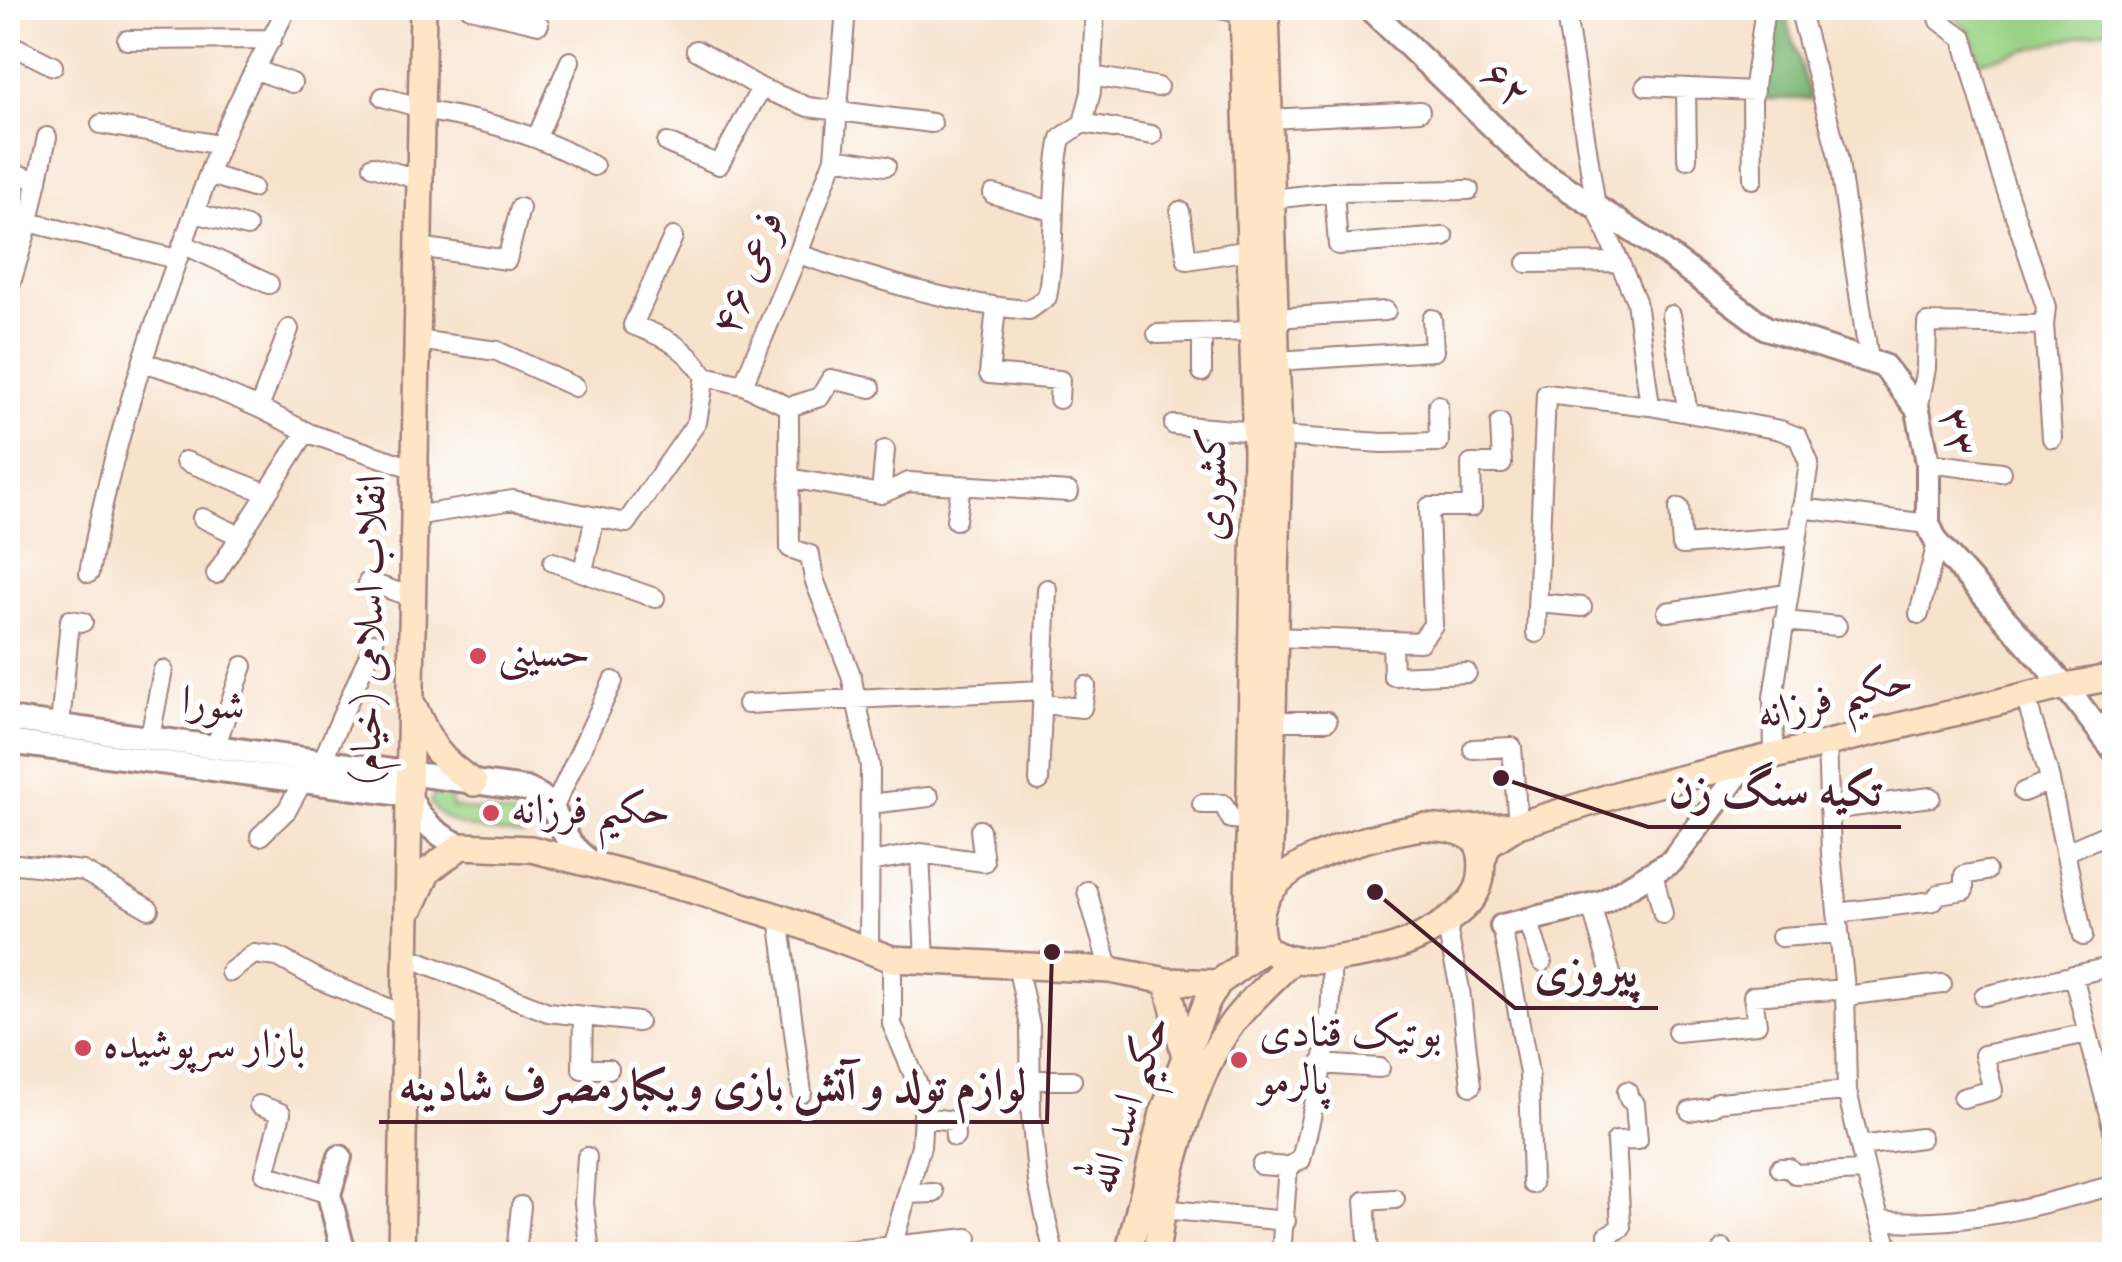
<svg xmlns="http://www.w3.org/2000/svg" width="2122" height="1262" font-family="'Sorts Mill Goudy',Amiri,serif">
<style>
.green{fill:#9ad385;stroke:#727958;stroke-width:2.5}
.forest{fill:#7bb572;stroke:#626a4e;stroke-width:2.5}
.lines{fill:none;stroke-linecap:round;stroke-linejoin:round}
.minor-casing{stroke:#a0807c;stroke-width:22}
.tertiary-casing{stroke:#a0807c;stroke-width:28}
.secondary-casing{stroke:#a0807c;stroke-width:30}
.minor{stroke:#fff;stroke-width:18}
.tertiary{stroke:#fff;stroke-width:22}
.secondary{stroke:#fee5c5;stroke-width:25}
.poi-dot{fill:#d1495b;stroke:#fff;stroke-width:4}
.labels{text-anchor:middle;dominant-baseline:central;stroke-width:10;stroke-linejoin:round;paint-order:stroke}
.street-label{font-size:42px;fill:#4a1f2b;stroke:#fff}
.poi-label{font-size:42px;fill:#4a1f2b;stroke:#fff;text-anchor:start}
.leader{fill:none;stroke:#4a1f2b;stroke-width:4}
.callout-dot{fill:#4a1f2b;stroke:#fff;stroke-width:4}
.callout-label{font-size:45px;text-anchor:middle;font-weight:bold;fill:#4a1f2b;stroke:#fff;stroke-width:10;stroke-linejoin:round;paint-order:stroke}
</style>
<rect width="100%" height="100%" fill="#fff"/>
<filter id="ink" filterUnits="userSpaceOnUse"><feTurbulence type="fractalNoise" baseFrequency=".01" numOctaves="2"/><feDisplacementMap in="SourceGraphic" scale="20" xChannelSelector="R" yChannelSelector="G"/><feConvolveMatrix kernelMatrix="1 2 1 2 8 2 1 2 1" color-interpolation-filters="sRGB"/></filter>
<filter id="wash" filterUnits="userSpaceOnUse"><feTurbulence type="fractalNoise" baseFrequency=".0048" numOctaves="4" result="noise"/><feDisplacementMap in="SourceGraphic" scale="40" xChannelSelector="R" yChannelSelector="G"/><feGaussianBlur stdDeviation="2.25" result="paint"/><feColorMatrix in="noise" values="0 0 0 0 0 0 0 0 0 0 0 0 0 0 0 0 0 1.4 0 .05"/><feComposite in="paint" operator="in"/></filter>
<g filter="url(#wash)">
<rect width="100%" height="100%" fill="#f7e2cc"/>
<path class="green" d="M1947 8H2107L2114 27 1979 62 1971 31 1949 15Z
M441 792 451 794 452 807 526 817 531 801 545 815 544 823 524 836C494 831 449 832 430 803L433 796Z"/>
<path class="forest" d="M1779 8H1783L1811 99H1764Z"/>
</g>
<g filter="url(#ink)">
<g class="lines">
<defs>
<path id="minor" d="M470 8 539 24
M1215 8 1244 14
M1565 8 1596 207 1636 301 1650 406
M1799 8 1838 156 1869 360
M1936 8 1940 21 1963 38 2000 171 2046 307 2044 325 2052 438
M127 40 272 39
M8 43 53 66
M696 50 761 88 808 107 932 123
M256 70 292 83
M1092 76 1158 87
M1646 86 1754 91
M1686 88 1687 159
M383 97 421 108
M433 112C492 122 542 136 594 166
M1269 119 1420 111
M1083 123 1152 135
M101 124 220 145
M537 137 570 61
M667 143 719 165 761 88
M834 158 886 166
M373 166 420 180
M8 171 38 181
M211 175 252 188
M1753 179 1752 100 1765 8
M1334 192 1338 245 1444 237
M993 194 1052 211
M1272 199 1334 192 1469 190
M1180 211 1187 260 1250 250
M195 213 247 227
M29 222 176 259
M673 237 633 325C667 338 684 346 705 376
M183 244 269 284
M419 247 507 260 520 208
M798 254C873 278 950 304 1029 310L1047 297C1057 244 1050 191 1061 138L1083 123 1091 92 1095 8
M1527 263 1620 262
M8 293 29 222 47 137
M996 308 989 374 1060 380 1059 399
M1671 315 1688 413
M1275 318 1386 311
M1157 334 1253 331
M417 340 497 351 575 387
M1276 361 1434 351 1432 319
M143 362 178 373 259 408 311 434 415 469
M1202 372V334
M743 385 789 407
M259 408 289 329
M1918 410 1926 368 1927 323 2044 325
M1174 425 1256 432
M1278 436 1382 443 1439 442 1438 405
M185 461 267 493
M1928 463 2001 472
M789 478 881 494 909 482 1069 492
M881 494 885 450
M1679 508 1682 545 1797 536
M1801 508 1928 524
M414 516 513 500 626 523 697 422 705 376 743 385 798 254 834 158 846 8
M202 518 238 535
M956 520 961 486
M553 562 655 598
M583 571 595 517
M89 573C115 425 167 284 220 144 238 97 265 52 287 8
M216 574 306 432
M368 582 412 597
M1538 603 1582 607
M1667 612 1787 594
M1919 614 1937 543
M1784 621 1837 626
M1536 633 1546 394 1650 406 1780 430 1798 437 1809 463 1773 697 1774 756
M1272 637 1420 642 1433 625 1429 507H1472L1471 464H1502L1500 423
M1392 641 1393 676 1467 673
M2025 696 2048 771 2083 936
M747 704 1043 690
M1042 704 1082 708 1086 686
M1271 721H1327
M60 725 70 620 83 622
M150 737 163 670
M1827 743 1831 853 1845 989 1847 1091 1869 1185 1891 1254
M216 745 243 666
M1473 749 1512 747 1518 825
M323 759 374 643
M1039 781 1047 589
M2023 792 2050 781
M870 804 929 797
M1202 804H1223L1231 819 1250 820
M554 807 613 681
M1829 810 1931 797
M260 836 287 810 303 781
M2066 852 2114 831
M920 853 925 961
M870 862 920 853 984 862 980 830
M8 863 83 871 149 909
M1653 873 1663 914
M1087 891 1110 970
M1591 905 1616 991
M1837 913 1933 901 1939 894 1964 890V875L1986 871
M779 917 802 1093
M1451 918 1448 933 1460 989 1471 1086
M1528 920 1542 962
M1502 926 1529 1073 1532 1184
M1781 937 1839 933
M869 951 870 766 851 675 814 579 810 555 790 548 789 421V407L820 397 831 379 871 388
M419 961 548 1012 638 1022
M1017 965 1030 1026 1031 1115 1038 1183 1054 1254
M230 972 254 954 278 957 320 980 405 1015
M2073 975 2114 1134
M1845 996 1942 984
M1984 996 2114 966
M583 1016 582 1069H609
M1677 1032 1757 1024 1753 996 1845 989
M1320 1064 1380 1068
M1030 1080H1072
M1963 1098 1993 1090 1984 1055 2088 1033
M259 1105 281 1113 265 1174 329 1194
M1690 1111 1712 1107 1718 1102 1847 1091
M923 1117 954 1121 955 1137
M1860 1146 1921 1138
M587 1157 584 1203 590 1254
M1261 1165 1288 1167
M1288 1167 1301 1160C1315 1099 1337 1022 1330 960
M1780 1168H1789L1795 1174 1865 1171
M908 1194 934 1193
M1162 1209 1286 1221
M1880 1220C1960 1228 2038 1206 2114 1185
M1723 1249 1724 1254
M516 1254 521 1206
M816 1254 968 1238
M890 1254 921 1146 924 1099 892 1024V959
M1281 1254 1288 1167
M1369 1254 1365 1201 1395 1199
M1610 1254 1608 1235 1621 1228 1616 1141 1638 1140 1635 1104 1629 1099 1627 1091"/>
<path id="tertiary" d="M1369 8 1536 168 1656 246 1766 328 1884 366 1918 410 1928 463V524L1937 543 2065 686 2114 750
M8 719 526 789C560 802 553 819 571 844 576 850 583 856 589 861
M8 742 409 795C419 821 437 835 461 846
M1502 926 1603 902 1672 861 1747 762
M340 1157 329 1194 344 1254"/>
<path id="secondary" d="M1243 8 1256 452 1247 962
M1266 8 1279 447 1269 892
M414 707C431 746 438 759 474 783
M1518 825 1629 791 2065 686 2114 677
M1422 827C1438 828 1461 828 1474 840 1485 851 1483 880 1476 892 1468 908 1444 924 1429 932 1402 948 1370 954 1340 958 1314 962 1287 964 1265 948 1233 864 1366 837 1422 827Z
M1456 829 1518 825 1488 844 1482 861
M412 906 428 871 461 846 531 849 692 890 779 917 892 959 1110 970 1167 981 1218 983
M1167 981 1185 1057
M401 1254 423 8
M1128 1254 1163 1113 1206 1004 1218 983 1260 952
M1156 1254C1164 1187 1192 1076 1233 1022 1251 999 1272 981 1292 961"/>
</defs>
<use href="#minor" class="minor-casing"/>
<use href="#tertiary" class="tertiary-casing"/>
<use href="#secondary" class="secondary-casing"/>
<use href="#minor" class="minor"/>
<use href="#tertiary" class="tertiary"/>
<use href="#secondary" class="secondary"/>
</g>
</g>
<g class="poi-dot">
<circle cx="478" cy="656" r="10"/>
<circle cx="491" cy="813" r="10"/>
<circle cx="83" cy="1048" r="10"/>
<circle cx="1239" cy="1060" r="10"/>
</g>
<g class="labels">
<g class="street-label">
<text transform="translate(1504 86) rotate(44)">۶۲</text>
<text transform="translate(750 274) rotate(-68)">فرعی ۴۶</text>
<text transform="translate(1955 433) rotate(78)">۳۳</text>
<text transform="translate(1215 484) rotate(-90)">کشوری</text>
<text transform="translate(372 630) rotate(-89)">انقلاب اسلامی (خیام)</text>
<text transform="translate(1835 700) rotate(-14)">حکیم فرزانه</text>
<text transform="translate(213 707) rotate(7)">شورا</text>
<text transform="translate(1131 1105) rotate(-72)">حکیم اسد الله</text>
</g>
<g class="poi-label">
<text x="498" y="656">حسینی</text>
<text x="511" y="813">حکیم فرزانه</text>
<text x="1259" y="1036">بوتیک قنادی<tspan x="1259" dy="48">پالرمو</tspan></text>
<text x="103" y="1048">بازار سرپوشیده</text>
</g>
</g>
<path class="leader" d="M1501 778L1648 827H1901M1375 892L1515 1008H1658M1052 952L1047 1122H379"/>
<g class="callout-dot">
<circle cx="1501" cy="778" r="10"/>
<circle cx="1375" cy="892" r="10"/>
<circle cx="1052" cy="952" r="10"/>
</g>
<g class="callout-label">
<text x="1775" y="805">تکیه سنگ زن</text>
<text x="1586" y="986">پیروزی</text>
<text x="713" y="1100">لوازم تولد و آتش بازی و یکبارمصرف شادینه</text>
</g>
<rect width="2122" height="1262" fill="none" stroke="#fff" stroke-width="40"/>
</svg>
